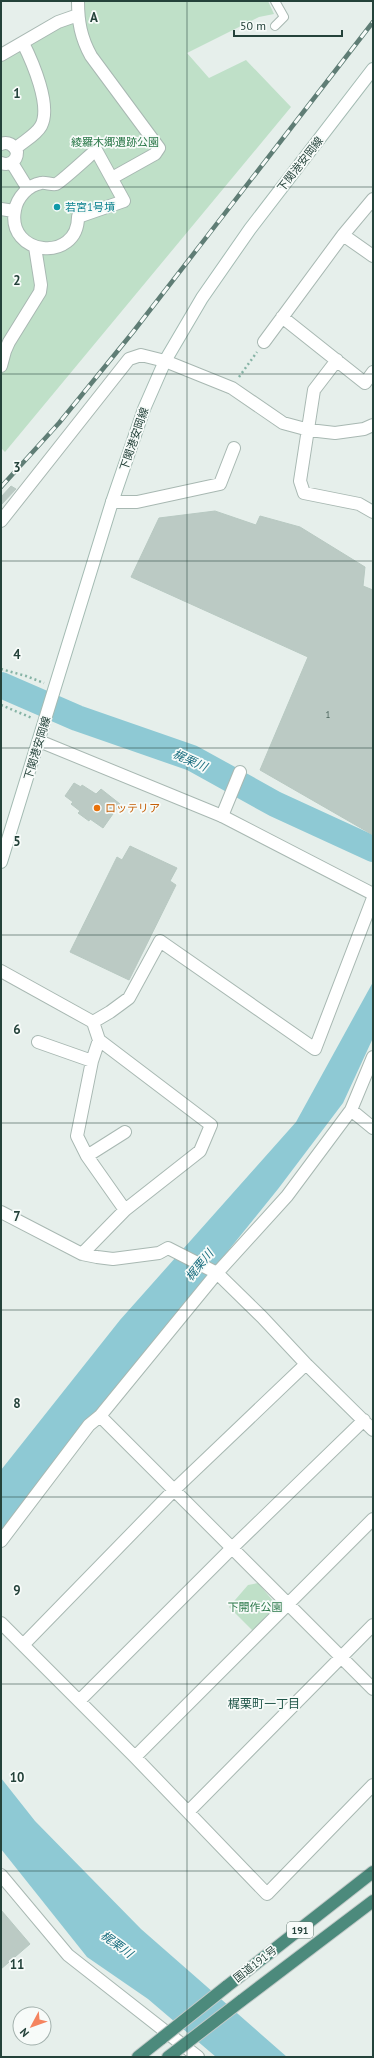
<svg xmlns="http://www.w3.org/2000/svg" width="374" height="2058" font-family="'PT Sans','Noto Sans JP',sans-serif">
<style>
.green{fill:#bfe0c8}
.water{fill:#8ec9d4}
.lines{fill:none;stroke-linecap:round;stroke-linejoin:round}
.river{stroke:#8ec9d4;stroke-width:26}
.building{fill:#bbcac4;stroke:#b8c9c2}
.service-casing{stroke:#a8b8b2;stroke-width:10}
.pedestrian-casing{stroke:#a8b8b2;stroke-width:14}
.minor-casing{stroke:#a8b8b2;stroke-width:14}
.tertiary-casing{stroke:#a8b8b2;stroke-width:14}
.secondary-casing{stroke:#a4bbb3;stroke-width:14}
.trunk-casing{stroke:#c2cac8;stroke-width:14}
.path{stroke:#86b3a5;stroke-width:2.5;stroke-dasharray:2 3;stroke-linecap:butt}
.service{stroke:#fff;stroke-width:8}
.pedestrian{stroke:#fff;stroke-width:12}
.minor{stroke:#fff;stroke-width:12}
.tertiary{stroke:#fff;stroke-width:12}
.secondary{stroke:#fff;stroke-width:12}
.trunk{stroke:#4c8a7c;stroke-width:12}
.rail-casing{stroke:#5f7d75;stroke-width:4.5}
.rail{stroke:#f7fbf9;stroke-width:3;stroke-dasharray:9;stroke-linecap:butt}
.trunk-bridge-casing{stroke:#c2cac8;stroke-width:14;stroke-linecap:butt}
.trunk-bridge{stroke:#4c8a7c;stroke-width:12}
.grid{fill:none;stroke:#24423a;stroke-width:1;stroke-opacity:0.55}
.culture-dot{fill:#0f9aa8;stroke:#f7fbf9;stroke-width:1.5}
.food-dot{fill:#e8710a;stroke:#f7fbf9;stroke-width:1.5}
.labels{text-anchor:middle;dominant-baseline:central;stroke-width:3.5;stroke-linejoin:round;paint-order:stroke}
.number-label{font-size:9px;fill:#4a645c}
.shield{fill:#f7fbf9;stroke:#637a73;stroke-width:1}
.shield-label{font-size:10px;font-weight:bold;fill:#24423a}
.park-label{font-size:11px;fill:#2d7a4b;stroke:#f7fbf9}
.street-label{font-size:11px;fill:#24423a;stroke:#f7fbf9}
.culture-label{font-size:11px;fill:#0d838f;stroke:#f7fbf9;text-anchor:start}
.food-label{font-size:11px;fill:#c56008;stroke:#f7fbf9;text-anchor:start}
.water-label{font-size:12px;font-style:italic;fill:#1c6f80;stroke:#f7fbf9}
.neighbourhood-label{font-size:12px;fill:#1f5548;stroke:#f7fbf9}
.grid-label{font-size:13px;text-anchor:middle;font-weight:bold;fill:#24423a;stroke:#f7fbf9;stroke-width:3.5;stroke-linejoin:round;paint-order:stroke}
</style>
<rect width="100%" height="100%" fill="#e6efeb"/>
<path class="green" d="M74 1H268L274 14 259 17 187 53 209 78 246 60 291 107 5 452 1 448V52L72 12Z
M258 1583 279 1608 258 1636 229 1607 248 1585Z"/>
<path class="water" d="M373 982V1038L343 1103 278 1189 1 1532V1470L120 1320 296 1122Z
M1 1778 35 1821 141 1929 287 2057H216L148 1999 87 1957 1 1849Z"/>
<g class="lines">
<path class="river" d="M1 685 77 718 192 758 275 804 373 849"/>
</g>
<path class="building" d="M11 486 16 489 1 505V497Z
M215 511 256 525 260 516 300 527 365 567 363 586 373 590V835L260 770 308 657 131 577 159 518Z
M74 783 81 787 82 785 96 794 101 789 120 804 103 828 90 819 89 821 78 813 80 811 71 804 73 802 65 796Z
M130 846 177 868 170 881 176 885 129 980 70 952 117 857 122 860Z
M1 1910 30 1944 1 1969Z"/>
<g class="lines">
<defs>
<path id="service" d="M275 26 284 17 275 1"/>
<path id="pedestrian" d="M78 1C78 22 81 38 91 56L159 148 155 154 112 178
M1 55 58 22 78 15
M1 144C8 141 14 145 17 152 17 161 10 166 1 163
M16 148C24 141 36 135 41 126 52 106 32 61 23 43
M96 150 124 201 78 217C78 263 6 256 15 210 17 198 28 185 41 183 45 182 52 185 56 184 61 182 90 155 96 150Z
M12 163 28 189
M1 209 14 211
M1 366 5 351 9 342 40 292 41 285 35 247"/>
<path id="minor" d="M343 235 373 256
M282 317 365 383 373 372
M264 342 343 235 373 199
M337 360 314 390 300 481 304 493 359 504 373 512
M112 502H137L220 484 234 448
M1 521 129 359 141 355 165 361 232 388 283 423 309 430 335 433 364 429 373 425
M222 816 240 772
M1 971 93 1022
M99 1040 92 1061 77 1136 87 1156 125 1210
M38 1042 92 1061
M351 1110 373 1128
M87 1156 125 1132
M1 1212 82 1254 97 1257 113 1259 159 1253 168 1248 217 1273 262 1317 306 1364 373 1430
M82 1254 125 1210 200 1151 211 1125 99 1040 93 1022 110 1012 129 998 160 941 315 1049 373 898
M100 1416 373 1689
M1 1541 89 1425 100 1416 217 1273 287 1196 351 1110 373 1057
M1 1623 135 1757 267 1894 373 1785
M23 1645 175 1489 306 1364
M80 1700 233 1547 364 1420
M135 1757 373 1519
M189 1811 373 1625
M1 1875 68 1955 198 2057"/>
<path id="tertiary" d="M39 741 222 816 373 894"/>
<path id="secondary" d="M1 862 112 502 144 409 165 361 202 298 250 229 373 69"/>
<path id="trunk" d="M226 1987 373 1872
M241 2001 373 1901
M138 2057 162 2038
M168 2057 176 2051"/>
</defs>
<use href="#service" class="service-casing"/>
<use href="#pedestrian" class="pedestrian-casing"/>
<use href="#minor" class="minor-casing"/>
<use href="#tertiary" class="tertiary-casing"/>
<use href="#secondary" class="secondary-casing"/>
<use href="#trunk" class="trunk-casing"/>
<path class="path" d="M239 377 257 352
M1 669 26 676 44 683
M1 705 32 718"/>
<use href="#service" class="service"/>
<use href="#pedestrian" class="pedestrian"/>
<use href="#minor" class="minor"/>
<use href="#tertiary" class="tertiary"/>
<use href="#secondary" class="secondary"/>
<use href="#trunk" class="trunk"/>
<defs>
<path id="rail" d="M1 487 59 423 133 332 373 22"/>
</defs>
<use href="#rail" class="rail-casing"/>
<use href="#rail" class="rail"/>
<defs>
<path id="trunk-bridge" d="M162 2038 226 1987
M176 2051 241 2001"/>
</defs>
<use href="#trunk-bridge" class="trunk-bridge-casing"/>
<use href="#trunk-bridge" class="trunk-bridge"/>
</g>
<path class="grid" d="M187 1V2057M1 187H373M1 374H373M1 561H373M1 748H373M1 935H373M1 1123H373M1 1310H373M1 1497H373M1 1684H373M1 1871H373"/>
<circle class="culture-dot" cx="57" cy="207" r="4"/>
<circle class="food-dot" cx="97" cy="808" r="4"/>
<g class="labels">
<g class="number-label">
<text x="328" y="714">1</text>
</g>
<rect class="shield" x="287" y="1922" width="26" height="16" rx="3"/>
<g class="shield-label">
<text x="300" y="1930">191</text>
</g>
<g class="park-label">
<text x="115" y="142">綾羅木郷遺跡公園</text>
<text x="255" y="1607">下開作公園</text>
</g>
<g class="street-label">
<text transform="translate(300 164) rotate(-52)">下関港安岡線</text>
<text transform="translate(134 439) rotate(-71)">下関港安岡線</text>
<text transform="translate(37 748) rotate(-73)">下関港安岡線</text>
<text transform="translate(255 1964) rotate(-38)">国道191号</text>
</g>
<g class="culture-label">
<text x="65" y="207">若宮1号墳</text>
</g>
<g class="food-label">
<text x="105" y="808">ロッテリア</text>
</g>
<g class="water-label">
<text transform="translate(190 760) rotate(24)">梶栗川</text>
<text transform="translate(199 1265) rotate(-50)">梶栗川</text>
<text transform="translate(117 1944) rotate(36)">梶栗川</text>
</g>
<g class="neighbourhood-label">
<text x="264" y="1703">梶栗町一丁目</text>
</g>
</g>
<g class="grid-label">
<text x="94" y="22">A</text>
<text x="17" y="98">1</text>
<text x="17" y="285">2</text>
<text x="17" y="472">3</text>
<text x="17" y="659">4</text>
<text x="17" y="846">5</text>
<text x="17" y="1034">6</text>
<text x="17" y="1221">7</text>
<text x="17" y="1408">8</text>
<text x="17" y="1595">9</text>
<text x="17" y="1782">10</text>
<text x="17" y="1969">11</text>
</g>
<rect width="374" height="2058" fill="none" stroke="#24423a" stroke-width="4"/>
<g transform="translate(32 2026) rotate(229)"><circle r="19" fill="#f7fbf9" stroke="#a3b1ad"/>
<path d="M0-3L7 15L0 10L-7 15Z" fill="#f4845f"/>
<text y="-6" font-size="11" font-weight="bold" text-anchor="middle" fill="#24423a">N</text>
</g>
<path d="M234 30v6h108v-6" fill="none" stroke="#24423a" stroke-width="2"/>
<text x="240" y="30" font-size="12" fill="#24423a" stroke="#f7fbf9" stroke-width="3" paint-order="stroke">50 m</text>
</svg>
